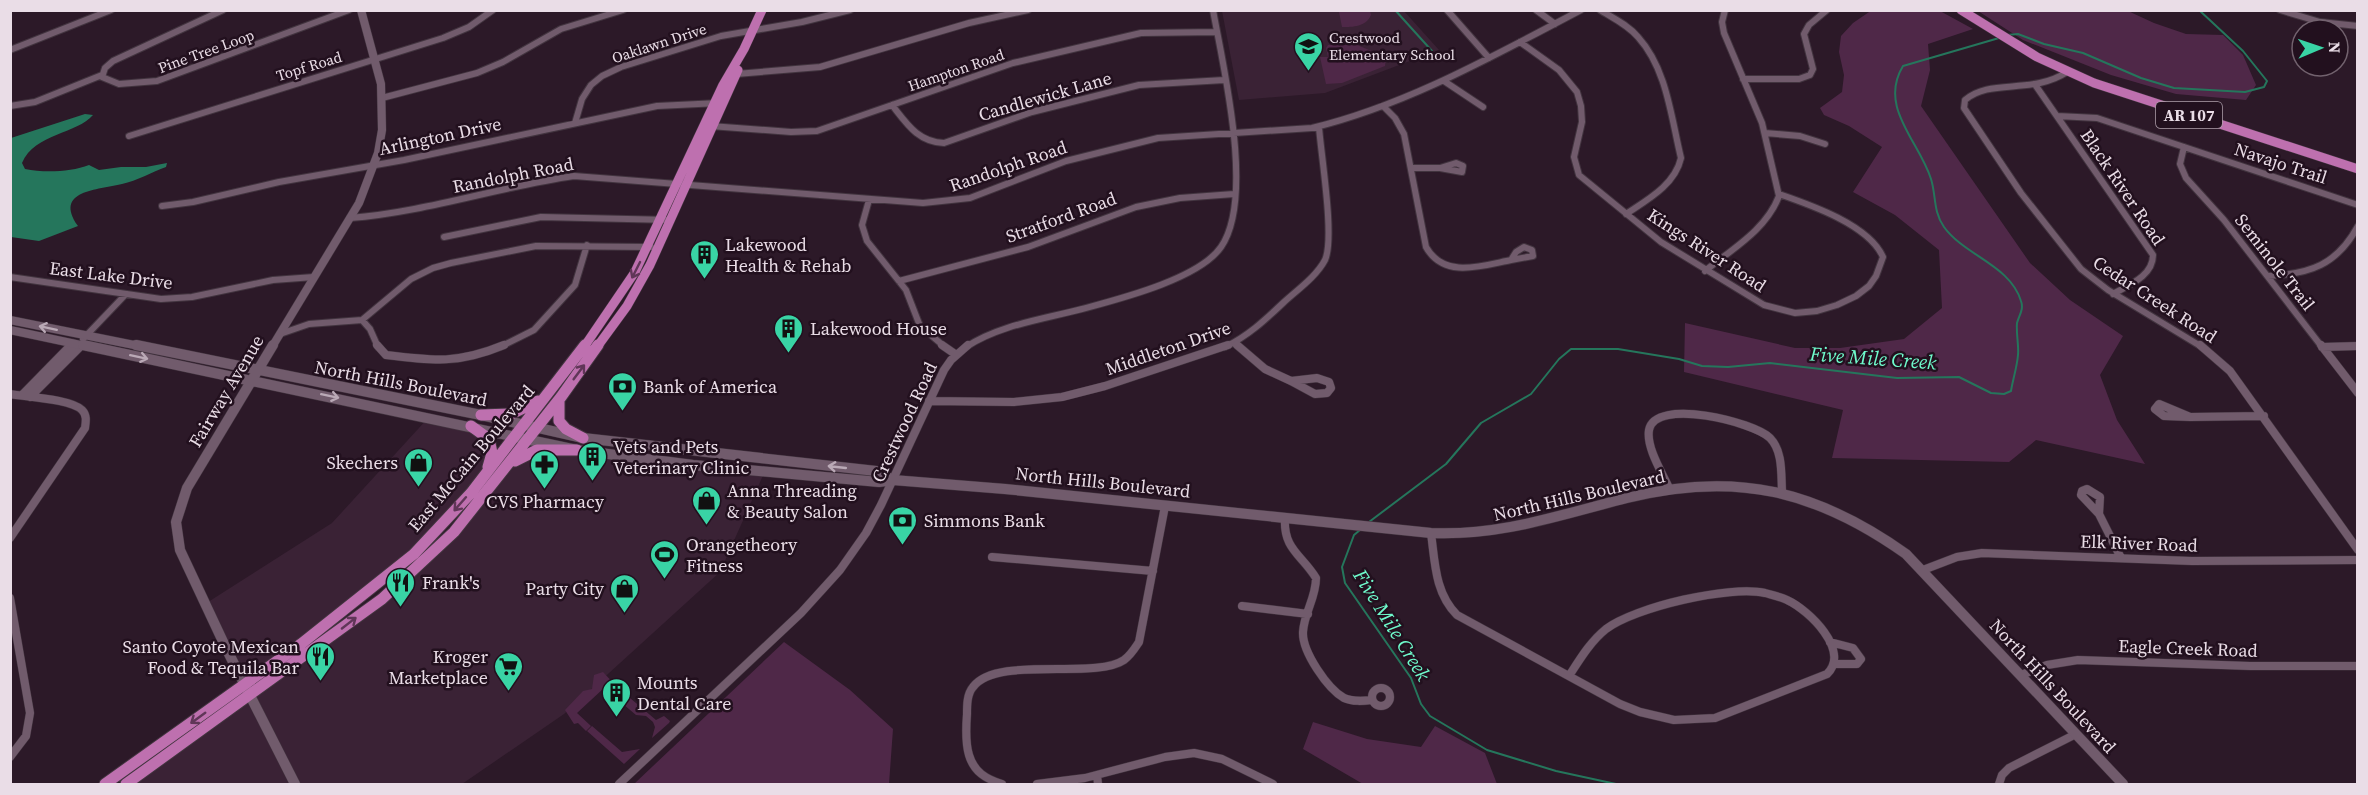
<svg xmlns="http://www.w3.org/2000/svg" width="2368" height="795" font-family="'Source Serif 4',serif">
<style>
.built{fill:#3a2235}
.green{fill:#4f2848}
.water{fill:#25765c}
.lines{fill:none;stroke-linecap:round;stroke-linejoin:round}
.stream{stroke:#25765c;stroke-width:2}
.street-far1-casing{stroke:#42343f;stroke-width:8}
.street-casing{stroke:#42343f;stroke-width:9}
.secondary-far1-casing{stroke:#42343f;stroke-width:9}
.secondary-casing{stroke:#42343f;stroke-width:11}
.primary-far1-casing{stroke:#42343f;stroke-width:10}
.primary-casing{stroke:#42343f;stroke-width:13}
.street-far1{stroke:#715b6c;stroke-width:6}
.street{stroke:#715b6c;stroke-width:8}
.secondary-far1{stroke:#715b6c;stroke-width:8}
.secondary{stroke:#715b6c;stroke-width:10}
.primary-far1{stroke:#be70af;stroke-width:9}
.primary{stroke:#be70af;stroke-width:11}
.oneway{stroke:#603658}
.oneway2{stroke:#baa9b6}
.labels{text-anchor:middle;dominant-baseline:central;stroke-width:5;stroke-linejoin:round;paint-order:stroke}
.far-poi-label{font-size:15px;fill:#eadde7;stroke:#22101e;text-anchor:start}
.far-street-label{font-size:15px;fill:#eadde7;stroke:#22101e}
.shield{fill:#22101e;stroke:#aea0ab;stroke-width:1.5}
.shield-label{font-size:16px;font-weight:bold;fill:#eadde7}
.street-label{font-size:18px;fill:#eadde7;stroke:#22101e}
.poi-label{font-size:18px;fill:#eadde7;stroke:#22101e;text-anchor:start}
.water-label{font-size:20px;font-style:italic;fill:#6ffbcc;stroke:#22101e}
</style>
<rect width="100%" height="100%" fill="#2c1928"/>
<path class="built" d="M1222 11H1404L1439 50 1325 93 1239 100Z
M429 417 467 425 491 446V460L416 551 245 684 205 604 332 523Z
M546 447 765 471 720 572 564 714 462 784H126L420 565 524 453Z"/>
<path class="green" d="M1872 10 1940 11 1973 29 1928 44 1930 70 1921 106 2030 263 2070 300 2123 336 2100 375 2117 420 2145 464 2036 440 2009 462 1832 458 1843 410 1684 372 1685 323 1795 348H1840L1904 339 1942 308 1939 250 1895 215 1853 192 1882 147 1849 126 1824 115 1820 108 1842 92 1844 75 1839 52 1841 36 1853 23Z
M1342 11H1370L1371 15C1366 27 1353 27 1342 27L1339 12Z
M1978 11H2128L2154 23 2186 34 2223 35 2243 55 2256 85 2246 100 2176 94 2111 75 2023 40Z
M1328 45H1357L1386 57 1385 66 1342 83 1326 84 1320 57H1328L1326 48Z
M784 642 850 690 893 729 889 784H634Z
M603 672 617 687 656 720 664 716 670 721 669 723 652 738 655 727 653 722 646 716 636 715 604 688 577 713 591 726 586 731 578 723 574 724 565 710 583 691 592 689 594 675Z
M1313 722 1367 739 1421 747 1435 726 1485 753 1497 784H1363L1303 749Z
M592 726 622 752 640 749 624 764 587 731Z"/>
<path class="water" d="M85 114 93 115C77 134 35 133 22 163L25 169C44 173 71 172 89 165L99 170 121 167H146L167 163 166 167C152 172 137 181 122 184 98 190 53 190 78 226L39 241 11 237V138Z"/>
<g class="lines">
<path class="stream" d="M1395 10 1432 51
M2007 35 2018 34 2044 44 2083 53 2141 78 2174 88 2245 92 2264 87 2267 81 2243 51 2199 10
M1369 522 1446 464 1481 423 1531 394 1559 359 1571 349H1618L1679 359 1702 366 1728 367 1770 363 1897 378 1959 377 1991 393 2004 394 2011 391C2013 379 2017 367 2018 355 2019 345 2016 334 2017 323 2019 315 2024 310 2021 301 2010 265 1965 256 1944 227 1933 212 1936 194 1931 179 1919 141 1878 107 1903 66L1999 38
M1360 530 1354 535 1342 567 1345 583 1411 678 1421 704 1430 716 1487 750 1556 771 1616 784"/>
<defs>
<path id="street-far1" d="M223 10 113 61 105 68 102 77 119 84 157 81 349 10
M1447 10 1489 58
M1536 10 1555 24
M1600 10C1613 18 1628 25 1638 37 1667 69 1671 117 1681 158 1675 185 1647 200 1626 214
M2280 10 2320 22 2358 26
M1520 42 1559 70 1577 92 1581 106 1582 122 1574 157 1579 175 1661 242 1764 305 1795 313 1817 311 1837 305 1856 296 1869 286 1876 276 1883 257C1869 225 1811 205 1779 194
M10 50 111 10
M2067 72C2032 95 1990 78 1965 100L1964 108 2021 193 2081 269 2108 290 2202 347
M736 74 820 67 969 23 1028 10
M1743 79H1799L1810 75 1813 69 1804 34 1809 25 1827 10
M1444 81 1483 107
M2036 86 2153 255C2153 276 2129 285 2113 294
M382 98 477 73 503 62 561 29 623 10
M892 105C907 124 918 142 944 143L1032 112 1139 85 1224 80
M10 106 35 102 102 75
M1383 106 1395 118 1404 134 1426 247C1444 279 1481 266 1511 260
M2057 116 2097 118 2358 205
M575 123 582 99 591 85 602 76 621 67 721 36 802 22 850 10
M710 126 791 132 817 131 1013 63 1141 33 1217 32
M1765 133 1800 136 1825 144
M129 136 443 38 469 27 493 10
M2184 147 2180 164 2186 178 2224 220 2322 347
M1456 163 1463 166 1462 172 1440 168Z
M1411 168H1440
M869 200 862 225 867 241 906 290 920 326 945 347
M162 206 193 202 279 182 404 160 657 106 719 103
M350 218C426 212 498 187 574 176L923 203 970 198 1066 161 1158 138 1312 128C1407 105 1495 55 1581 10
M444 237 541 217 671 220
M1524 247 1532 250 1533 256 1511 260 1516 252Z
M1705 271C1732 249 1766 230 1779 196L1762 123 1724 33 1722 22 1725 10
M2268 276C2310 274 2337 265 2358 226
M10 277 161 299 192 297 273 280 314 277
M899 281 1028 247 1136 207 1180 198 1234 194
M362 320 370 329 378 347
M280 334 309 324 362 320 411 279 433 268 451 263 536 246 651 247
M83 339 125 295
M1234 343 1239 347
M69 347 73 343
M80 347 82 345
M500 347 534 330 575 285 587 245
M966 347C999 325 1044 319 1082 309 1119 299 1199 279 1221 247 1255 198 1223 66 1213 10
M1225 347C1248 336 1265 320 1283 303 1297 290 1316 277 1325 260 1335 238 1321 155 1319 127
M2324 347 2358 346"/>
<path id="street" d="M377 345 386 355C434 361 458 364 504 345
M942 345 955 354
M1237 345 1265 369 1291 381
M2200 345 2230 371 2358 550
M2321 345 2358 393
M2322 347 2358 346
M1317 378 1329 382 1331 388 1327 393 1315 394 1291 381Z
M10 394C26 397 71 399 82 410 87 415 86 421 85 428L10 538
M22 395 71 345
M30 397 82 345
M929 401 1014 402 1062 397 1105 386 1228 345
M2159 404 2190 417 2164 416 2155 409Z
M2190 417 2264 416
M2087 489 2100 497 2099 514 2081 495 2082 491Z
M1670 490C1663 474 1646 448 1649 430 1655 397 1754 422 1770 438 1783 451 1781 474 1782 491
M2099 514 2121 558
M1285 518C1283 549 1302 555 1316 578 1316 598 1304 613 1303 632 1302 652 1328 689 1344 698 1353 702 1363 701 1372 700
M1431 533C1435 563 1435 593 1457 615L1620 704 1640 712 1674 720 1715 718 1827 674C1851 651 1809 610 1787 600 1781 597 1772 595 1765 593 1730 585 1635 607 1606 629 1590 642 1580 659 1569 676
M992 557 1153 571
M1923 570 1957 557 1982 553 2192 561 2358 560
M10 598 30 713 26 736 10 757
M1242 606 1308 614
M1830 642 1853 648 1861 659 1857 664H1835
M2021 675 2047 665 2078 660 2250 666H2358
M1372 697a9 9 0 1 1 18 0a9 9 0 1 1-18 0Z
M1097 775 1098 784
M619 784 801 613 840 570 866 533 881 505 944 370 951 360 968 345
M1002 784C986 779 974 772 969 755 965 742 966 727 967 714 967 705 967 694 973 687 997 655 1095 680 1124 660 1131 655 1135 648 1139 642L1165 506
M1037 784 1085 778 1165 757 1194 753 1222 759 1273 784
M1999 784 2002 775 2009 768 2076 734"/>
<path id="secondary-far1" d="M10 320 144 347
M10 330 90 347
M272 347 359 203 378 153 382 130 381 84 361 10"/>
<path id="secondary" d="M83 345 577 450 693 465 879 482 893 480 1005 489 1431 533C1502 536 1559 515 1627 498 1735 471 1816 490 1906 554L2123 784
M136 345 481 415 583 438 876 471 893 480
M273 345 187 488 176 522 180 550 226 648 295 784"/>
<path id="primary-far1" d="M1961 10 2037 57 2094 83 2358 169
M584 347 635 272 723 85 744 49 762 10
M597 347 627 306 650 265 738 70"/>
<path id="primary" d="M559 402V421L566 429 583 438
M481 415 511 414 538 401
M471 426 489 439 492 453 488 467
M515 461 537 450H577
M105 784 301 644 414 554 471 493 585 345
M126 784 382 599 454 532 561 397 598 345"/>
</defs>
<use href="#street-far1" class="street-far1-casing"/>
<use href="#street" class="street-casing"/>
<use href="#secondary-far1" class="secondary-far1-casing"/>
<use href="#secondary" class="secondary-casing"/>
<use href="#primary-far1" class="primary-far1-casing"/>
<use href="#primary" class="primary-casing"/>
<use href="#street-far1" class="street-far1"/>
<use href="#street" class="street"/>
<use href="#secondary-far1" class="secondary-far1"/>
<use href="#secondary" class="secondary"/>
<use href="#primary-far1" class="primary-far1"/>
<use href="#primary" class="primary"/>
</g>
<defs><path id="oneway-shaft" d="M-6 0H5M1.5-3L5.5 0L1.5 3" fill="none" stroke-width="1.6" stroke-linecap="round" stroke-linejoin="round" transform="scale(1.5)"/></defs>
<g class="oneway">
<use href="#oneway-shaft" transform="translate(636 270) rotate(117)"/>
<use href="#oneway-shaft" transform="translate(579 372) rotate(-53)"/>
<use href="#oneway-shaft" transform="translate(460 504) rotate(131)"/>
<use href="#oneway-shaft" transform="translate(349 623) rotate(-38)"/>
<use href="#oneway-shaft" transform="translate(198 718) rotate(144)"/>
</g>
<g class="oneway2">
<use href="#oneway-shaft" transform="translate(48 328) rotate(-168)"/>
<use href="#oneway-shaft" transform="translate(139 357) rotate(12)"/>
<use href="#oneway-shaft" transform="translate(330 396) rotate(12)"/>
<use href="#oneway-shaft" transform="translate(837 467) rotate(-174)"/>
</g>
<defs>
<symbol id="school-pin" viewBox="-11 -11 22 30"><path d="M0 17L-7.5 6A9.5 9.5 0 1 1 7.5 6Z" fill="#39d4a5" stroke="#22101e"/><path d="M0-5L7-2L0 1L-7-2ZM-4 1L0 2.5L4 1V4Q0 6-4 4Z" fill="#111"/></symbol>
<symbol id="building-pin" viewBox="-11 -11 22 30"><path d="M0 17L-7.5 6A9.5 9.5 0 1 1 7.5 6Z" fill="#39d4a5" stroke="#22101e"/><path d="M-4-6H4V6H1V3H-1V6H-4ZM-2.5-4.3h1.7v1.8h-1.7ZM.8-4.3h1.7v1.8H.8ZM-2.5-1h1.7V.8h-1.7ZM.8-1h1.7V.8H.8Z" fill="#111"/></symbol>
<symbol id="bank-pin" viewBox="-11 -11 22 30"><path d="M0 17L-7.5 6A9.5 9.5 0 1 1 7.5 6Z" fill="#39d4a5" stroke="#22101e"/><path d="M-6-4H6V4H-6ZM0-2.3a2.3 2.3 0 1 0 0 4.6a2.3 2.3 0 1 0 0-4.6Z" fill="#111"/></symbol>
<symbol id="shop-pin" viewBox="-11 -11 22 30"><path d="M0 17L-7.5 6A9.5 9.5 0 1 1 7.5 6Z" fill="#39d4a5" stroke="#22101e"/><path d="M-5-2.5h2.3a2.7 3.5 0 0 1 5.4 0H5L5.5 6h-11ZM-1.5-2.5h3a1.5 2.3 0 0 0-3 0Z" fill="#111"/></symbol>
<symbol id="pharmacy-pin" viewBox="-11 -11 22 30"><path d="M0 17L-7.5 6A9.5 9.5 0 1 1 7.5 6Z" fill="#39d4a5" stroke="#22101e"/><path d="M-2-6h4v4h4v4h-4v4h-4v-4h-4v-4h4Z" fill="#111"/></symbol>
<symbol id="stadium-pin" viewBox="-11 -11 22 30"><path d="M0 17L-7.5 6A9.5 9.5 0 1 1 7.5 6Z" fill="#39d4a5" stroke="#22101e"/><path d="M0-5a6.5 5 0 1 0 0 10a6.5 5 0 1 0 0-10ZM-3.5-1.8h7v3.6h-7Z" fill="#111"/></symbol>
<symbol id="restaurant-pin" viewBox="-11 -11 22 30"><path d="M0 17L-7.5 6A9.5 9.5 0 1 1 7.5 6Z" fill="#39d4a5" stroke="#22101e"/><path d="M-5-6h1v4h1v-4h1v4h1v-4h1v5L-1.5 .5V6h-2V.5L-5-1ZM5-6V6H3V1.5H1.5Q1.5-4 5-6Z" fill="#111"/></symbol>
<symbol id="supermarket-pin" viewBox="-11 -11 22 30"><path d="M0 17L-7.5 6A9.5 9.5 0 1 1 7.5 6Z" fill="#39d4a5" stroke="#22101e"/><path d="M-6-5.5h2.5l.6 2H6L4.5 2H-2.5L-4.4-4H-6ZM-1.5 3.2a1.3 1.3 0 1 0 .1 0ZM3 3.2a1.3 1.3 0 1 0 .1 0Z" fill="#111"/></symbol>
</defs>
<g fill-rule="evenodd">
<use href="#school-pin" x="1292" y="30" width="33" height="45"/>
<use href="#building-pin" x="688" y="238" width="33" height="45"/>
<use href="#building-pin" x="772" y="312" width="33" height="45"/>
<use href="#bank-pin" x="606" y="370" width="33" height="45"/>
<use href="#building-pin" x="576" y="440" width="33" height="45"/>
<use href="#shop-pin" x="402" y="446" width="33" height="45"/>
<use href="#pharmacy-pin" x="528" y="448" width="33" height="45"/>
<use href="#shop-pin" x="690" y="484" width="33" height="45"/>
<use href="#bank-pin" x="886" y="504" width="33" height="45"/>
<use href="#stadium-pin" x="648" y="538" width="33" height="45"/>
<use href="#restaurant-pin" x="384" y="566" width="33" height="45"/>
<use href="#shop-pin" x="608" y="572" width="33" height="45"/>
<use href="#restaurant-pin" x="304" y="640" width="33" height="45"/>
<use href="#supermarket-pin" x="492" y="650" width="33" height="45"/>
<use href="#building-pin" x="600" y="676" width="33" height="45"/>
</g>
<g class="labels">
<g class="far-poi-label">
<text x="1329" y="37">Crestwood<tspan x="1329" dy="17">Elementary School</tspan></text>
</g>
<g class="far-street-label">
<text transform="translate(659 43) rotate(-18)">Oaklawn Drive</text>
<text transform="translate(206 51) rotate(-20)">Pine Tree Loop</text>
<text transform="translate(309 66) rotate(-17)">Topf Road</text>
<text transform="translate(956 70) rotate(-19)">Hampton Road</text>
</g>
<rect class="shield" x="2156" y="102" width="66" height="26" rx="4.5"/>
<g class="shield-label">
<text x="2189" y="115">AR 107</text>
</g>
<g class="street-label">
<text transform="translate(1045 96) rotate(-16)">Candlewick Lane</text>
<text transform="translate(440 136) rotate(-12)">Arlington Drive</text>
<text transform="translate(2281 163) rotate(18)">Navajo Trail</text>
<text transform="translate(1008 166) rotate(-19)">Randolph Road</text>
<text transform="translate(513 175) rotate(-11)">Randolph Road</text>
<text transform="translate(2123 187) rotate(56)">Black River Road</text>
<text transform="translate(1061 217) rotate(-20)">Stratford Road</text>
<text transform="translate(1707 250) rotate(33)">Kings River Road</text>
<text transform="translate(2275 262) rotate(52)">Seminole Trail</text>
<text transform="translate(111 275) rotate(7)">East Lake Drive</text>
<text transform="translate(2155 299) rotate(33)">Cedar Creek Road</text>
<text transform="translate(1168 348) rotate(-19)">Middleton Drive</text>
<text transform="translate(401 383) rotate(11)">North Hills Boulevard</text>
<text transform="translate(226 391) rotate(-59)">Fairway Avenue</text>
<text transform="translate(904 422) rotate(-65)">Crestwood Road</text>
<text transform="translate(471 458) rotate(-50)">East McCain Boulevard</text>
<text transform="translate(1103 482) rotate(6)">North Hills Boulevard</text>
<text transform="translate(1579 495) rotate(-13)">North Hills Boulevard</text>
<text transform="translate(2139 543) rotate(2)">Elk River Road</text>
<text transform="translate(2188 648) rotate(2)">Eagle Creek Road</text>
<text transform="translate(2053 686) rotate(47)">North Hills Boulevard</text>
</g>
<g class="poi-label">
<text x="725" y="244">Lakewood<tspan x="725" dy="21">Health &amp; Rehab</tspan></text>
<text x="810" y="328">Lakewood House</text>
<text x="643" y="386">Bank of America</text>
<text x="613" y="446">Vets and Pets<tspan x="613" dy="21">Veterinary Clinic</tspan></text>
<text x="398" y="462" text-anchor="end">Skechers</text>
<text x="727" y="490">Anna Threading<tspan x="727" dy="21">&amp; Beauty Salon</tspan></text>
<text x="545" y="501" text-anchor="middle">CVS Pharmacy</text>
<text x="924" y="520">Simmons Bank</text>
<text x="686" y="544">Orangetheory<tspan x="686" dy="21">Fitness</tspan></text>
<text x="422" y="582">Frank's</text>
<text x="604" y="588" text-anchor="end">Party City</text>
<text x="299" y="646" text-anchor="end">Santo Coyote Mexican<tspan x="299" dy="21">Food &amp; Tequila Bar</tspan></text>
<text x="488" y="656" text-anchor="end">Kroger<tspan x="488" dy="21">Marketplace</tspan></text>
<text x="637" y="682">Mounts<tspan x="637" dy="21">Dental Care</tspan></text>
</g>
<g class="water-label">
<text transform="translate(1873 358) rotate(4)">Five Mile Creek</text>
<text transform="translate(1392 625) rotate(58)">Five Mile Creek</text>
</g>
</g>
<rect width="2368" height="795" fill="none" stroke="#eadde7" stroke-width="24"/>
<g transform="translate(2320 48) rotate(88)"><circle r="28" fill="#22101e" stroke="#72626e" stroke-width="1.5"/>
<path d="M0-4.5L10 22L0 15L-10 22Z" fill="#39d4a5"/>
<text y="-9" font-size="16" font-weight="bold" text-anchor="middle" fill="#eadde7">N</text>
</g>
</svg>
